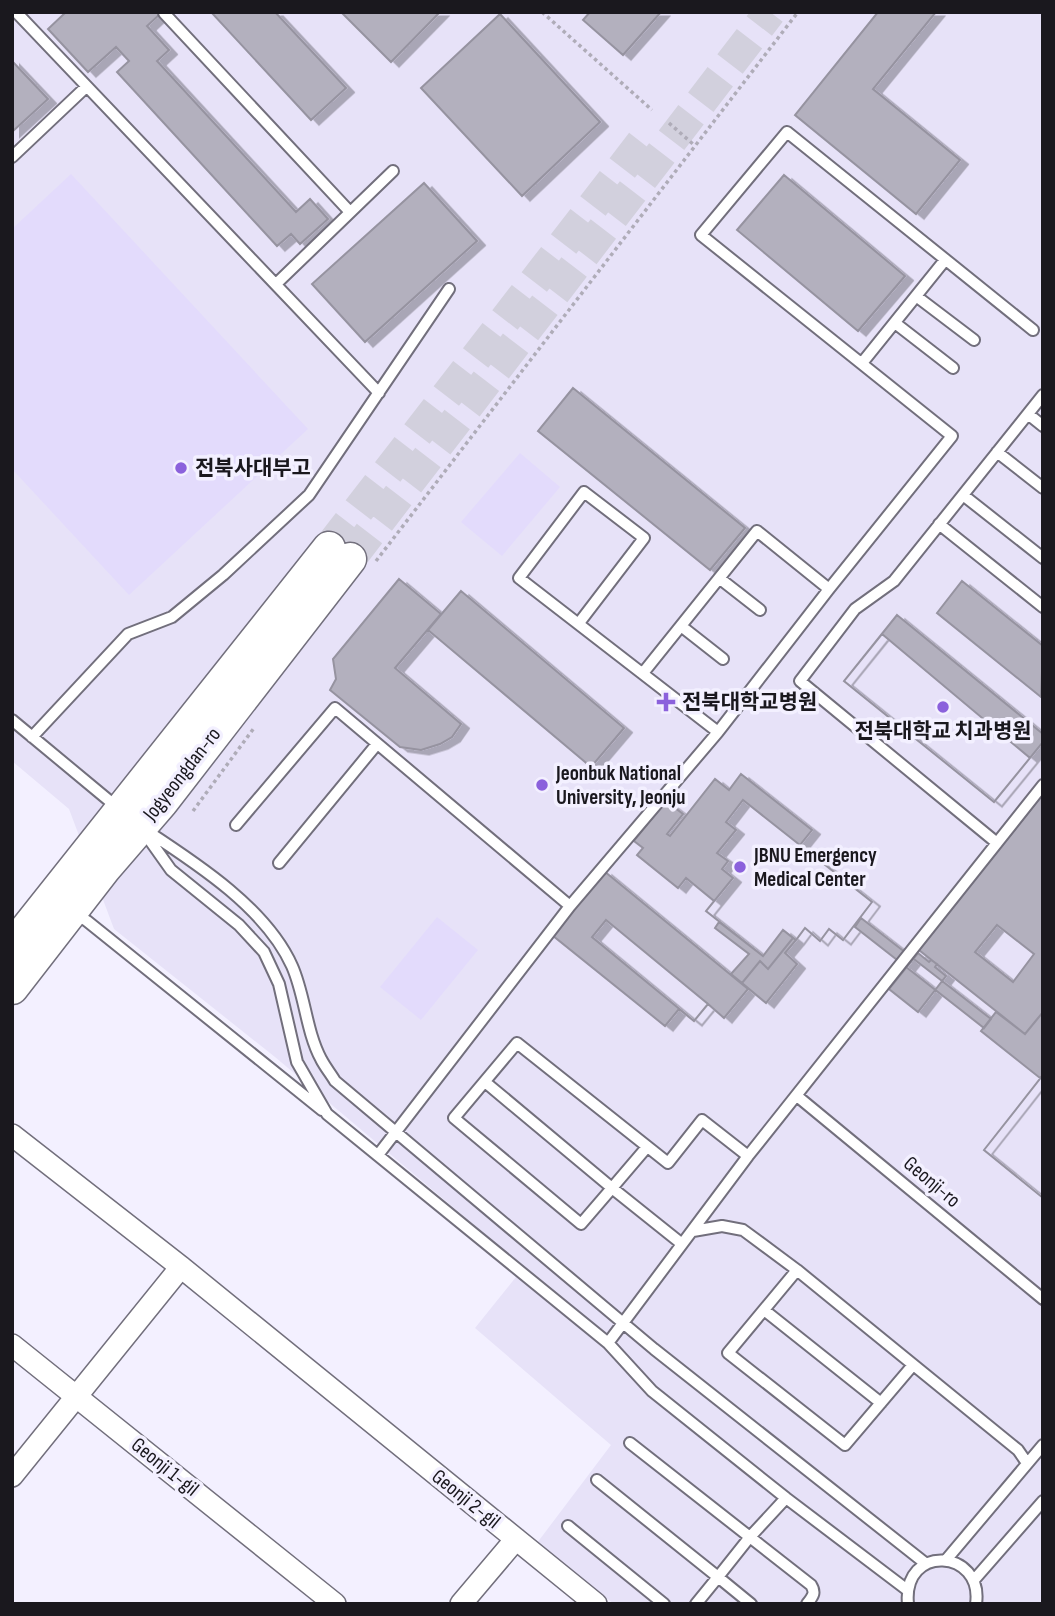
<svg xmlns="http://www.w3.org/2000/svg" width="1055" height="1616" font-family="'Sofia Sans Condensed','Noto Sans KR',sans-serif">
<style>
.built{fill:#e7e2f8}
.green{fill:#e3dbfc}
.building{fill:#b3b0be;stroke:#9693a0;stroke-width:2;fill-rule:evenodd;filter:url(#shadow)}
.lines{fill:none;stroke-linecap:round;stroke-linejoin:round}
.secondary-tunnel{stroke:#d2d0dd;stroke-width:32;stroke-dasharray:32 16;stroke-linecap:butt}
.lane-casing{stroke:#726f7c;stroke-width:14}
.street-casing{stroke:#726f7c;stroke-width:24}
.secondary-casing{stroke:#726f7c;stroke-width:35}
.path{stroke:#afacb8;stroke-width:3.5;stroke-dasharray:3.5 3.5;stroke-linecap:butt}
.lane{stroke:#fff;stroke-width:10}
.street{stroke:#fff;stroke-width:21}
.secondary{stroke:#fff;stroke-width:32}
.poi-dot{fill:#8b61dc;stroke:#f3f0ff;stroke-width:2.5}
.labels{text-anchor:middle;dominant-baseline:central;stroke-width:7;stroke-linejoin:round;paint-order:stroke}
.poi-label{font-size:21px;font-weight:bold;fill:#1a181e;stroke:#f3f0ff;text-anchor:start}
.street-label{font-size:21px;fill:#1a181e;stroke:#f3f0ff}
</style>
<defs>
<filter id="shadow"><feDropShadow dx="8" dy="4.5" stdDeviation="0" flood-color="#0004"/></filter>
</defs>
<rect width="100%" height="100%" fill="#f3f0ff"/>
<path class="built" d="M12 12H1043V1604H614L537 1543 611 1445 475 1328 524 1267 275 1057 114 929 69 809 12 761Z"/>
<path class="green" d="M71 174 308 429 129 595 12 469V229Z
M520 453 560 487 502 556 461 522Z
M437 917 478 950 421 1020 380 987Z"/>
<path class="building" d="M66 12H158L160 14 147 26 169 50 157 61 296 212 310 199 328 219 300 244 291 234 277 246 117 72 129 61 116 47 88 72 48 29Z
M211 12H275L346 88 311 120Z
M341 12H440L391 62Z
M590 12H661L623 55 583 20Z
M878 12H936L873 89 960 160 916 214 795 115Z
M500 14 600 122 522 196 421 88Z
M12 61 48 99 12 132Z
M784 175 905 276 858 331 737 230Z
M424 183 477 241 365 342 312 284Z
M573 388 745 528 710 570 538 431Z
M399 579 441 614 395 668 461 724 452 737 440 744 421 750 400 747 330 690 336 679 333 659Z
M962 581 1043 646 1041 697 937 613Z
M461 591 624 728 591 767 428 630Z
M897 615 1043 734V742L994 802 844 681Z
M882 634 1030 758 994 802 844 681Z
M741 774 812 830 800 845 872 902 843 940 829 929 820 941 805 928 796 940 783 930 763 956 706 911 714 901 686 878 678 888 637 855 643 848 634 841 666 801 683 814 667 834 670 836 715 779 729 790Z
M1043 794V1012L1025 1034 919 950ZM997 925 1034 954 1013 982 975 952Z
M743 800 872 902 843 940 829 929 820 941 805 928 796 940 783 930 763 956 706 911 733 878 722 869 728 861 717 853 736 830 726 822Z
M604 871 748 989 724 1018 708 1004 694 1021 679 1009 665 1026 552 935Z
M861 918 991 1019 984 1028 855 927Z
M606 920 708 1004 694 1021 592 937Z
M719 922 763 956 783 930 793 938 768 969 760 961 742 983 731 974 749 954 715 928Z
M793 938 796 940 785 953 797 964 766 1003 742 983 760 961 768 969Z
M918 953 929 962 931 960 937 964 935 967 946 976 918 1012 889 989Z
M996 1012 1025 1034 1043 1012V1075L1040 1078 981 1031Z
M1043 1075V1198L984 1150Z
M1043 1075V1198L984 1150Z"/>
<g class="lines">
<path class="secondary-tunnel" d="M329 548 650 132
M350 559 770 12"/>
<defs>
<path id="lane" d="M16 12 379 393
M164 13 350 212
M12 157 86 87
M276 284 393 171
M916 296 974 340
M895 323 953 368
M862 363 945 260
M1028 414 1043 426
M997 452 1043 488
M963 495 1043 558
M939 524 1043 607
M719 578 760 610
M579 623 644 538 584 492 519 578 718 732
M681 626 723 659
M643 673 757 531 829 589
M12 720 118 808
M32 737 128 634 172 617 223 575 309 495 449 289
M236 825 335 708 570 906
M144 829C196 863 266 908 292 966 305 995 306 1031 321 1059 325 1067 331 1074 335 1081L654 1349 925 1563
M144 832 171 870 239 925 264 952 279 984 297 1062 327 1114 608 1343 652 1391 786 1498 906 1589
M997 843 800 681 855 609 894 581 1043 395
M279 863 377 744
M74 913 87 921 322 1110
M485 1082 612 1188 647 1147
M797 1096 1043 1299
M378 1155 570 906 718 732 829 589 952 436 701 235 787 132 1033 330
M693 1231 722 1226 743 1230 797 1270 1018 1450 1027 1463
M682 1244 612 1188 581 1224 454 1118 517 1043 668 1163 702 1120 748 1156
M797 1270 728 1353 845 1445 913 1365
M764 1310 881 1403
M608 1343 748 1156 1043 785
M630 1443 811 1585C816 1593 813 1596 807 1604
M597 1480 718 1577 749 1538 786 1498
M568 1526 664 1604
M946 1560 1043 1445
M974 1580 1043 1501
M696 1604 718 1577 751 1604
M908 1604C902 1543 984 1549 976 1604"/>
<path id="street" d="M12 1135 181 1267 596 1604
M12 1345 335 1604
M12 1476 181 1267
M461 1604 516 1539"/>
<path id="secondary" d="M12 947 329 548
M12 988 105 868 162 802 350 559"/>
</defs>
<use href="#lane" class="lane-casing"/>
<use href="#street" class="street-casing"/>
<use href="#secondary" class="secondary-casing"/>
<path class="path" d="M542 12 652 110
M669 123 694 145
M376 561 798 12
M193 811 254 728"/>
<use href="#lane" class="lane"/>
<use href="#street" class="street"/>
<use href="#secondary" class="secondary"/>
</g>
<g class="poi-dot">
<circle cx="181" cy="468" r="7"/>
<path d="M662.5 691.5h7v7h7v7h-7v7h-7v-7h-7v-7h7z"/>
<circle cx="943" cy="707" r="7"/>
<circle cx="542" cy="785" r="7"/>
<circle cx="740" cy="867" r="7"/>
</g>
<g class="labels">
<g class="poi-label">
<text x="195" y="468">전북사대부고</text>
<text x="682" y="702">전북대학교병원</text>
<text x="943" y="731" text-anchor="middle">전북대학교 치과병원</text>
<text x="556" y="773">Jeonbuk National<tspan x="556" dy="24">University, Jeonju</tspan></text>
<text x="754" y="855">JBNU Emergency<tspan x="754" dy="24">Medical Center</tspan></text>
</g>
<g class="street-label">
<text transform="translate(182 774) rotate(-52)">Jogyeongdan-ro</text>
<text transform="translate(932 1182) rotate(40)">Geonji-ro</text>
<text transform="translate(165 1467) rotate(39)">Geonji 1-gil</text>
<text transform="translate(466 1499) rotate(39)">Geonji 2-gil</text>
</g>
</g>
<rect width="1055" height="1616" fill="none" stroke="#1a181e" stroke-width="28"/>
</svg>
